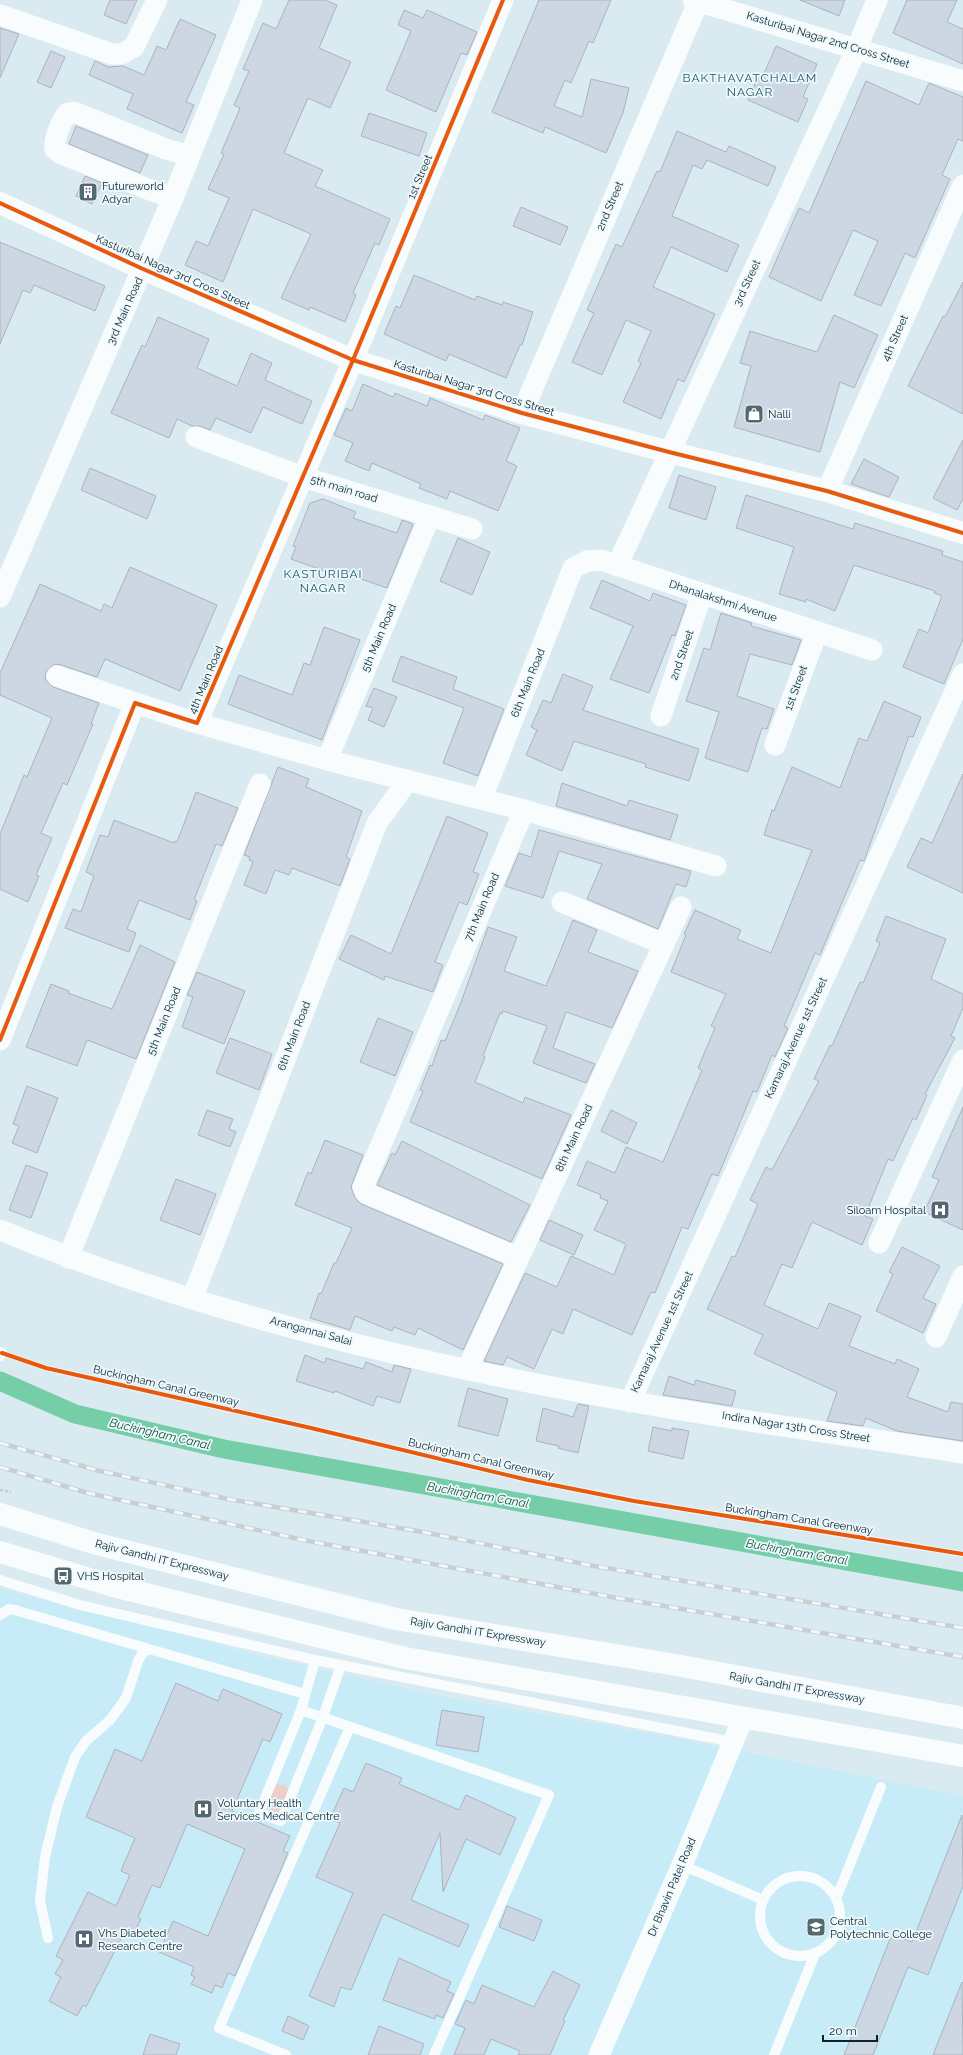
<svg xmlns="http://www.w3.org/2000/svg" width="963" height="2055" font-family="Raleway,sans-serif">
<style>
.built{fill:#c7ecf7}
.green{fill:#ebd0c7}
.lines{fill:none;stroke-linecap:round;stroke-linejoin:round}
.canal{stroke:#76cea8;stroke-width:19}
.building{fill:#cdd6e3;stroke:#aab3bd}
.path{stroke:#c4cccf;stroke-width:2.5;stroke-dasharray:3 2;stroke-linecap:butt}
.service{stroke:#f9fcfd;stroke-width:10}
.minor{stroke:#f9fcfd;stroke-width:21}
.tertiary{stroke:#f9fcfd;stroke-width:22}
.primary{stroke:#f9fcfd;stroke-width:22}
.rail-casing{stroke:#c9ced0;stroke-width:4.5}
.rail{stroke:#eef9fd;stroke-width:3;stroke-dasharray:9;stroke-linecap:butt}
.cycleway-casing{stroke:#eef9fd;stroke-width:6}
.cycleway{stroke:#e8590c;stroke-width:4}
.labels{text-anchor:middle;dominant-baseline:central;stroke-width:3.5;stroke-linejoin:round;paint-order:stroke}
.street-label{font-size:11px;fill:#0c2329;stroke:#eef9fd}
.poi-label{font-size:11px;fill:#0c2329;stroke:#eef9fd;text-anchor:start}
.neighbourhood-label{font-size:12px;letter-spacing:1px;fill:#1f5665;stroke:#eef9fd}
.water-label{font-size:12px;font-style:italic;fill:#145336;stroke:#eef9fd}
</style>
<rect width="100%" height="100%" fill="#d9ebf1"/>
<path class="built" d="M0 1589 152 1626 257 1655 441 1696 681 1739 963 1796V2055H0Z"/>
<path class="green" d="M274 1784 285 1785 292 1794 282 1812 273 1811 266 1806Z"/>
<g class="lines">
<path class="canal" d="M0 1381 75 1414 224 1449 963 1582"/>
</g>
<path class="building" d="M110 0H137L126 24 104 15Z
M289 0H325L337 5 319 48 351 62 330 108 308 98 284 153 323 170 315 186 390 219 379 245 375 243 353 293 356 295 345 322 310 307 309 310 281 298 311 234 253 209 223 282 185 265 196 241 208 246 229 198 208 189 224 154 221 153 240 108 234 105 249 71 243 69 263 23 276 29Z
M539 0H611L593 43 589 41 571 83 565 80 554 106 582 117 591 79 629 88 623 113 606 153 545 127 543 133 492 112Z
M800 0H845L839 16Z
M907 0H957L947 22 963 29V64L893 33Z
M404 10 423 18 427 10 477 32 467 55 461 53 436 112 386 90 411 31 398 25Z
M180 19 216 35 186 102 194 105 182 133 127 109 133 94 89 75 95 61 108 67 123 66 144 75 157 46 166 50Z
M0 28 19 34 0 78Z
M776 46 817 64 803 97 808 99 798 122 748 100 758 77 762 78Z
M51 51 65 57 51 88 37 82Z
M866 81 919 105 929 83 963 97V141L958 139 942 175 950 179 915 258 905 253 881 306 854 295 878 241 853 230 821 301 769 277 799 208 809 213Z
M369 113 427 133 419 156 361 136Z
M76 126 148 155 140 173 69 144Z
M677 131 726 152 729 146 776 167 768 186 707 160 702 169 693 165 672 216 739 245 727 272 671 247 653 287 715 314 684 382 678 379 661 419 623 402 641 363 638 361 651 331 626 320 602 375 572 362 594 313 587 310 616 244 622 247 657 171 660 172Z
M85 176 102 183 92 204 76 196Z
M521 207 568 227 560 245 513 226Z
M0 242 105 286 95 311 34 285 30 293 23 290 0 344Z
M414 275 475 300 477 296 502 305 503 302 533 312 522 345H520L506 378 449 354 446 361 384 334 396 306 400 308Z
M963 282V414L908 386 943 316 945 317Z
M834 315 878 335 854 388 840 382 820 452 734 427 751 366 740 363 750 331 817 352Z
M158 317 209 339 197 368 237 386 251 353 272 363 265 380 312 401 302 424 263 407 251 433 216 418 210 430 200 426H192L177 419 169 438 111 413 142 345 145 347Z
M363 384 393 397 395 393 427 406 430 398 483 420 485 415 520 428 506 461 517 466 498 511 450 491 447 499 419 488 421 484 372 463 369 471 345 461 353 443 334 435 346 408 352 411Z
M963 440V499L957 510 933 498Z
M864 459 899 477 889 497 851 484Z
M90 468 156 496 147 519 81 490Z
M679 475 716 487 706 520 669 508Z
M746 495 853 529 855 523 943 551 942 555 963 562V639L944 684 903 667 919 629 928 633 942 596 934 593 935 591 854 565 835 611 806 599V602L779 594 794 547 736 528Z
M323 499 356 512 353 518 397 533 402 520 413 524 387 588 335 570 333 574 291 559 296 547 293 546 310 503Z
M458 538 490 552 472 595 440 581Z
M130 567 217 605 180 691 105 659 97 677 61 665 54 664 46 672 45 679 53 687 99 703 91 724H93L67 785 63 783 41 833 52 838 36 875 39 876 28 902 0 889V834L24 775 27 777 52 718 0 695V673L40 584 101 611 104 604 112 608Z
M602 580 650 601 653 593 686 605 675 636 672 635 649 693 610 679 633 626 590 608Z
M721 613 752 623 751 626 801 640 792 665 750 654 737 696 774 709 767 729 762 728 748 772 705 758 719 712 686 701 704 648 710 650Z
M324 627 360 640 322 740 228 704 239 675 292 695 304 663 310 665Z
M401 656 457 677 453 689 504 709 478 776 443 763 464 708 392 681Z
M563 674 593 686 583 710 699 749 689 781 645 767 646 764 574 741 562 771 526 755 537 730 531 727 543 700 551 703Z
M374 688 397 697 384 727 368 720 373 708 366 706Z
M884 701 921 717 913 737 909 736 864 861 860 860 820 955 815 953 784 1026 788 1028 775 1057 772 1055 757 1092 753 1091 718 1176 712 1174 688 1229 682 1227 655 1293 651 1292 632 1335 573 1309 563 1334 552 1329 534 1369 507 1357 503 1365 484 1361 525 1273 557 1287 571 1256 614 1275 626 1244 594 1230 608 1201 600 1198 601 1195 577 1185 587 1161 615 1173 626 1147 663 1162 702 1070 698 1068 715 1028 711 1026 726 994 671 972 686 935 684 934 695 910 741 930 737 939 771 953 812 850 764 835 772 810 774 811 792 767 840 788 859 738 867 741Z
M278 767 309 779 306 787 362 811 346 857 350 859 340 886 292 868 289 875 275 870 266 894 244 885 253 862 249 860 250 857 244 855Z
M963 774V893L907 867 921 838 932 843Z
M562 783 627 806 629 800 678 815 670 840 556 806Z
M196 792 238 808 222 846 216 844 194 900 197 901 190 920 139 900 127 929 136 933 129 952 65 928 73 909 81 912 94 876 86 872 100 835 108 837 114 820 174 843 175 841 177 842Z
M447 816 488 833 473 872 479 874 467 905 459 902 435 962 443 965 433 992 385 976 384 980 339 959 351 935 391 954Z
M539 830 691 871 686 887 676 884 658 929 587 899 602 864 559 851 543 898 505 886 519 853 531 857Z
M886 916 946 939 931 979 963 994V1008L951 1036 955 1038 925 1094 927 1095 916 1120 913 1118 893 1161 888 1159 865 1216 873 1219 862 1245 812 1222 792 1268 782 1264 764 1305 818 1329 829 1303 861 1316 849 1346 895 1364 897 1359 919 1369 907 1397 948 1412 951 1402 963 1404V1441L897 1431 866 1418 863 1426 827 1421 837 1392 754 1354 763 1335 707 1309 732 1256 735 1257 758 1204 750 1200 766 1167 772 1170 819 1081 814 1079 830 1045 832 1046 860 982 863 983 880 943 876 941Z
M573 920 597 930 588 952 638 971 612 1028 566 1012 553 1048 595 1064 586 1083 533 1063 547 1026 503 1011 502 1014 500 1013 483 1056 485 1057 475 1082 523 1103 525 1097 571 1115 542 1179 410 1122 423 1091 420 1090 430 1065 432 1066 441 1040 445 1041 460 1005 488 927 517 937 504 971 546 986Z
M140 945 175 962 136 1059 87 1040 77 1066 26 1047 51 984 69 991 68 993 112 1009Z
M197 972 245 991 224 1044 182 1027 193 997 187 995Z
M378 1018 413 1032 395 1076 360 1062Z
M230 1038 272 1054 259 1090 216 1073Z
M27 1086 58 1098 37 1153 12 1143 19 1126 13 1124Z
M963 1107V1230L924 1212 939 1180 932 1177Z
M207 1110 233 1119 229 1129 236 1132 230 1147 198 1135Z
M611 1110 637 1123 627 1144 601 1131Z
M325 1140 363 1155 351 1187 355 1198 361 1204 503 1264 463 1350 418 1328 415 1335 394 1327 392 1331 355 1316 350 1330 310 1318 319 1293 321 1294 334 1263H336L352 1228 295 1205 308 1172 311 1174Z
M402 1141 530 1205 511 1242 377 1185 392 1153 395 1155Z
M26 1165 48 1173 31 1218 9 1210Z
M176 1179 216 1194 200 1235 160 1220Z
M549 1220 583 1235 574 1255 540 1240Z
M902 1247 940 1266 923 1298 936 1304 923 1333 876 1311 893 1274 889 1272Z
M305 1355 325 1363 326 1358 363 1369 366 1362 392 1372 394 1365 411 1369 400 1403 377 1396 373 1406 335 1391 334 1393 296 1381Z
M669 1376 694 1385 696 1380 736 1391 732 1406 663 1395Z
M468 1388 508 1399 498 1436 458 1426Z
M578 1404 589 1406 578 1453 558 1448 559 1446 536 1441 543 1408 573 1417Z
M653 1427 672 1431V1428L689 1431 683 1459 648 1451Z
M176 1683 218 1701 223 1689 282 1714 270 1742 263 1739 232 1811 290 1836 283 1851 288 1853 235 1976 228 1973 222 1988 215 1985 212 1993 191 1984 195 1977 191 1975 194 1967 159 1952 173 1921 208 1936 245 1849 187 1824 160 1888 152 1885 138 1917 141 1919 132 1937 124 1933 86 2007 83 2005 77 2016 49 2001 61 1977 55 1974 63 1960 56 1956 88 1892 116 1906 130 1875 121 1871 135 1838 86 1817 115 1749 142 1761Z
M442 1710 484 1717 478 1752 436 1745Z
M366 1763 402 1778 399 1784 459 1810 466 1795 516 1818 500 1855 466 1839 443 1892 440 1833 411 1900 469 1925 459 1947 383 1914 351 1990 341 1987 334 2007 309 1996 353 1893 316 1877 340 1823 330 1819 344 1788 353 1792Z
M962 1815 963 1886 928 1975 908 1967 873 2055H844L892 1934 912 1942Z
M507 1906 542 1920 534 1941 499 1927Z
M399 1958 451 1982 447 1991 454 1994 443 2018 436 2015 435 2019 383 2000Z
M553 1971 580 1985 563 2020 565 2021 550 2055H518L520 2051 491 2039 484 2055H454L465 2028 455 2024 466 2000 474 2004 482 1985 534 2007Z
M962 1982 963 2055H933Z
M288 2016 309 2026 303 2040 282 2031Z
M379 2026 424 2044 420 2055H368Z
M150 2034 180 2044 176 2055H143Z"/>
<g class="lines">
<path class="path" d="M0 1490 11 1492"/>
<path class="service" d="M0 1352 2 1353 0 1356
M0 1580 80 1605 315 1660 733 1742
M0 1615 9 1609 15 1610 149 1649
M315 1660 301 1710 259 1813 281 1821 323 1717 341 1665
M301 1710 549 1795 434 2055
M682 1865 763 1900
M760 1916a40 40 0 1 1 80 0a40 40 0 1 1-80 0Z
M836 1899 881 1787
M48 1938 40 1901 45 1857 57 1807 75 1757 86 1741 110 1720 126 1698 138 1661 142 1654 149 1649 305 1694
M286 2055 219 2028 350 1727
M774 2055 815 1954"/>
<path class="minor" d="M693 0 963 81
M0 15 112 54H122L134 47 157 0
M173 198 150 190 60 153 55 149C54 139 61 120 68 113L74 112 166 149 190 156
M522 413 699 0
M196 437 303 477 472 529
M827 491 963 185
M617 566 857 48 877 0
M0 597 173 198 252 0
M57 676 135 703
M661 716 702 594
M197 723 327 760 524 810
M775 745 817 632
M327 760 430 516
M482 798 573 568 587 561 601 560 872 650
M562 902 663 944
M0 1040 135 703 197 723 353 360 503 0
M0 1230C201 1313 415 1363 628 1401 739 1421 852 1436 963 1453
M879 1243 963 1060
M68 1258 260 784
M519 1258 366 1193 363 1187 524 810 716 866
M192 1299 377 823 408 780
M936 1337 963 1276
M467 1370 681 907
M630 1402 963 674
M599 2055 682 1865 743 1718"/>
<path class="tertiary" d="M0 203 143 269 353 360 522 413 669 452 827 491 963 533"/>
<path class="primary" d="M0 1514 97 1544 396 1619 676 1665 963 1718
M0 1552 113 1586 405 1658 963 1756"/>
<defs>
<path id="rail" d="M0 1443 100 1471 228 1499 423 1532 594 1566 963 1628
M0 1467 88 1493 308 1541 617 1598 963 1657"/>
</defs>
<use href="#rail" class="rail-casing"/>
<use href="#rail" class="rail"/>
<defs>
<path id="cycleway" d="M0 203 143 269 353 360 522 413 669 452 827 491 963 533
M0 1040 135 703 197 723 353 360 503 0
M2 1353 46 1368 311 1428 528 1480 634 1501 963 1554"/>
</defs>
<use href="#cycleway" class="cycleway-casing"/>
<use href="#cycleway" class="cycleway"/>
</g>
<defs>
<symbol id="building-square" viewBox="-11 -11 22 22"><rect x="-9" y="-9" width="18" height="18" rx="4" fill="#54696f" stroke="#eef9fd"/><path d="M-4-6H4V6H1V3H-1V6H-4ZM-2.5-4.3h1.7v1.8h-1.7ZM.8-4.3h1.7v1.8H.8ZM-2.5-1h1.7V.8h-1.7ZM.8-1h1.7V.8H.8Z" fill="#fff"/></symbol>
<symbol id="shop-square" viewBox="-11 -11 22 22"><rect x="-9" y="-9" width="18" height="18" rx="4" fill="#54696f" stroke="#eef9fd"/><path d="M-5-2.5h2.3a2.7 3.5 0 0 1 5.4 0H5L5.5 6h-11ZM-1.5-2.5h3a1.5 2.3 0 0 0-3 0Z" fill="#fff"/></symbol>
<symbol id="hospital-square" viewBox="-11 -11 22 22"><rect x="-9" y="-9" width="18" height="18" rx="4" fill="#54696f" stroke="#eef9fd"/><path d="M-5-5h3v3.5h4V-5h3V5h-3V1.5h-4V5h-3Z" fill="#fff"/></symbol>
<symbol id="bus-square" viewBox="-11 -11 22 22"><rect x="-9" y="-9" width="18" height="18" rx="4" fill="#54696f" stroke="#eef9fd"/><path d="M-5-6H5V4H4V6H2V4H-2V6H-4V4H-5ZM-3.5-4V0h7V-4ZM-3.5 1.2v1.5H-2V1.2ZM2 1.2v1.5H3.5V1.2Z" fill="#fff"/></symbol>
<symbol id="university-square" viewBox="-11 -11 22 22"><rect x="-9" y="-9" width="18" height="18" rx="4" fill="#54696f" stroke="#eef9fd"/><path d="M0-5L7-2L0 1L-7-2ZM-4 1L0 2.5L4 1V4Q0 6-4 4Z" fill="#fff"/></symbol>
</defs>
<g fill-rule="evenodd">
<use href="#building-square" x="77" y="181" width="22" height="22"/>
<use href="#shop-square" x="743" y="403" width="22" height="22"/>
<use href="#hospital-square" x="929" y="1199" width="22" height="22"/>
<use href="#bus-square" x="52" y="1565" width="22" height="22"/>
<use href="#hospital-square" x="192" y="1798" width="22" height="22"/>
<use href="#university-square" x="805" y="1916" width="22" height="22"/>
<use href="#hospital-square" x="73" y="1928" width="22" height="22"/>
</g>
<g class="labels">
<g class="street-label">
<text transform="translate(828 40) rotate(17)">Kasturibai Nagar 2nd Cross Street</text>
<text transform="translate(420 177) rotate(-67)">1st Street</text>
<text transform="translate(610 206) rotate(-67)">2nd Street</text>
<text transform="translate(173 272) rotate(24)">Kasturibai Nagar 3rd Cross Street</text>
<text transform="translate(747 283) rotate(-65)">3rd Street</text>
<text transform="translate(125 311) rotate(-66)">3rd Main Road</text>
<text transform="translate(895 338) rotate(-66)">4th Street</text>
<text transform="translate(474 388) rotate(17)">Kasturibai Nagar 3rd Cross Street</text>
<text transform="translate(344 489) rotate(17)">5th main road</text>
<text transform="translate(723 601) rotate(18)">Dhanalakshmi Avenue</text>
<text transform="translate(379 638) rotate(-67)">5th Main Road</text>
<text transform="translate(682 655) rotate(-71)">2nd Street</text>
<text transform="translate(206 680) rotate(-67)">4th Main Road</text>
<text transform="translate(528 683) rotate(-68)">6th Main Road</text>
<text transform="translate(796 688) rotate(-70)">1st Street</text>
<text transform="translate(482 907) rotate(-67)">7th Main Road</text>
<text transform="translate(164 1021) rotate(-68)">5th Main Road</text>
<text transform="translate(294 1036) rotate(-69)">6th Main Road</text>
<text transform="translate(796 1038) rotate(-65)">Kamaraj Avenue 1st Street</text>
<text transform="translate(574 1138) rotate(-65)">8th Main Road</text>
<text transform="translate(311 1331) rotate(15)">Arangannai Salai</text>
<text transform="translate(662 1332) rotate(-65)">Kamaraj Avenue 1st Street</text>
<text transform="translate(166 1386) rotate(13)">Buckingham Canal Greenway</text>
<text transform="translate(796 1427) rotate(9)">Indira Nagar 13th Cross Street</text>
<text transform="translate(481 1459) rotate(13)">Buckingham Canal Greenway</text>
<text transform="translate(799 1519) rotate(9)">Buckingham Canal Greenway</text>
<text transform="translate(162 1560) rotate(14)">Rajiv Gandhi IT Expressway</text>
<text transform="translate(478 1632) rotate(9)">Rajiv Gandhi IT Expressway</text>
<text transform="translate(797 1688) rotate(10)">Rajiv Gandhi IT Expressway</text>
<text transform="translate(672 1887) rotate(-67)">Dr Bhavin Patel Road</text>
</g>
<g class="poi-label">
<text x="102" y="186">Futureworld<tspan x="102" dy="13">Adyar</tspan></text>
<text x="768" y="414">Nalli</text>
<text x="926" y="1210" text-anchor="end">Siloam Hospital</text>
<text x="77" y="1576">VHS Hospital</text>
<text x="217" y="1803">Voluntary Health<tspan x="217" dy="13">Services Medical Centre</tspan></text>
<text x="830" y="1921">Central<tspan x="830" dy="13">Polytechnic College</tspan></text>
<text x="98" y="1933">Vhs Diabeted<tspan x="98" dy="13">Research Centre</tspan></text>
</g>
<g class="neighbourhood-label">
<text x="750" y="78">BAKTHAVATCHALAM<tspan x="750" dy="14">NAGAR</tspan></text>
<text x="323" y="574">KASTURIBAI<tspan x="323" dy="14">NAGAR</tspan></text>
</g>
<g class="water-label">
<text transform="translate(160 1434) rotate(13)">Buckingham Canal</text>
<text transform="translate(478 1495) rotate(10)">Buckingham Canal</text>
<text transform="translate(797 1552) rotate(10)">Buckingham Canal</text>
</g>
</g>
<path d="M823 2035v6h54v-6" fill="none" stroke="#0c2329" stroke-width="2"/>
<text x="829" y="2035" font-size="12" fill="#0c2329" stroke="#eef9fd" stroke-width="3" paint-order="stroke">20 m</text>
</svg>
